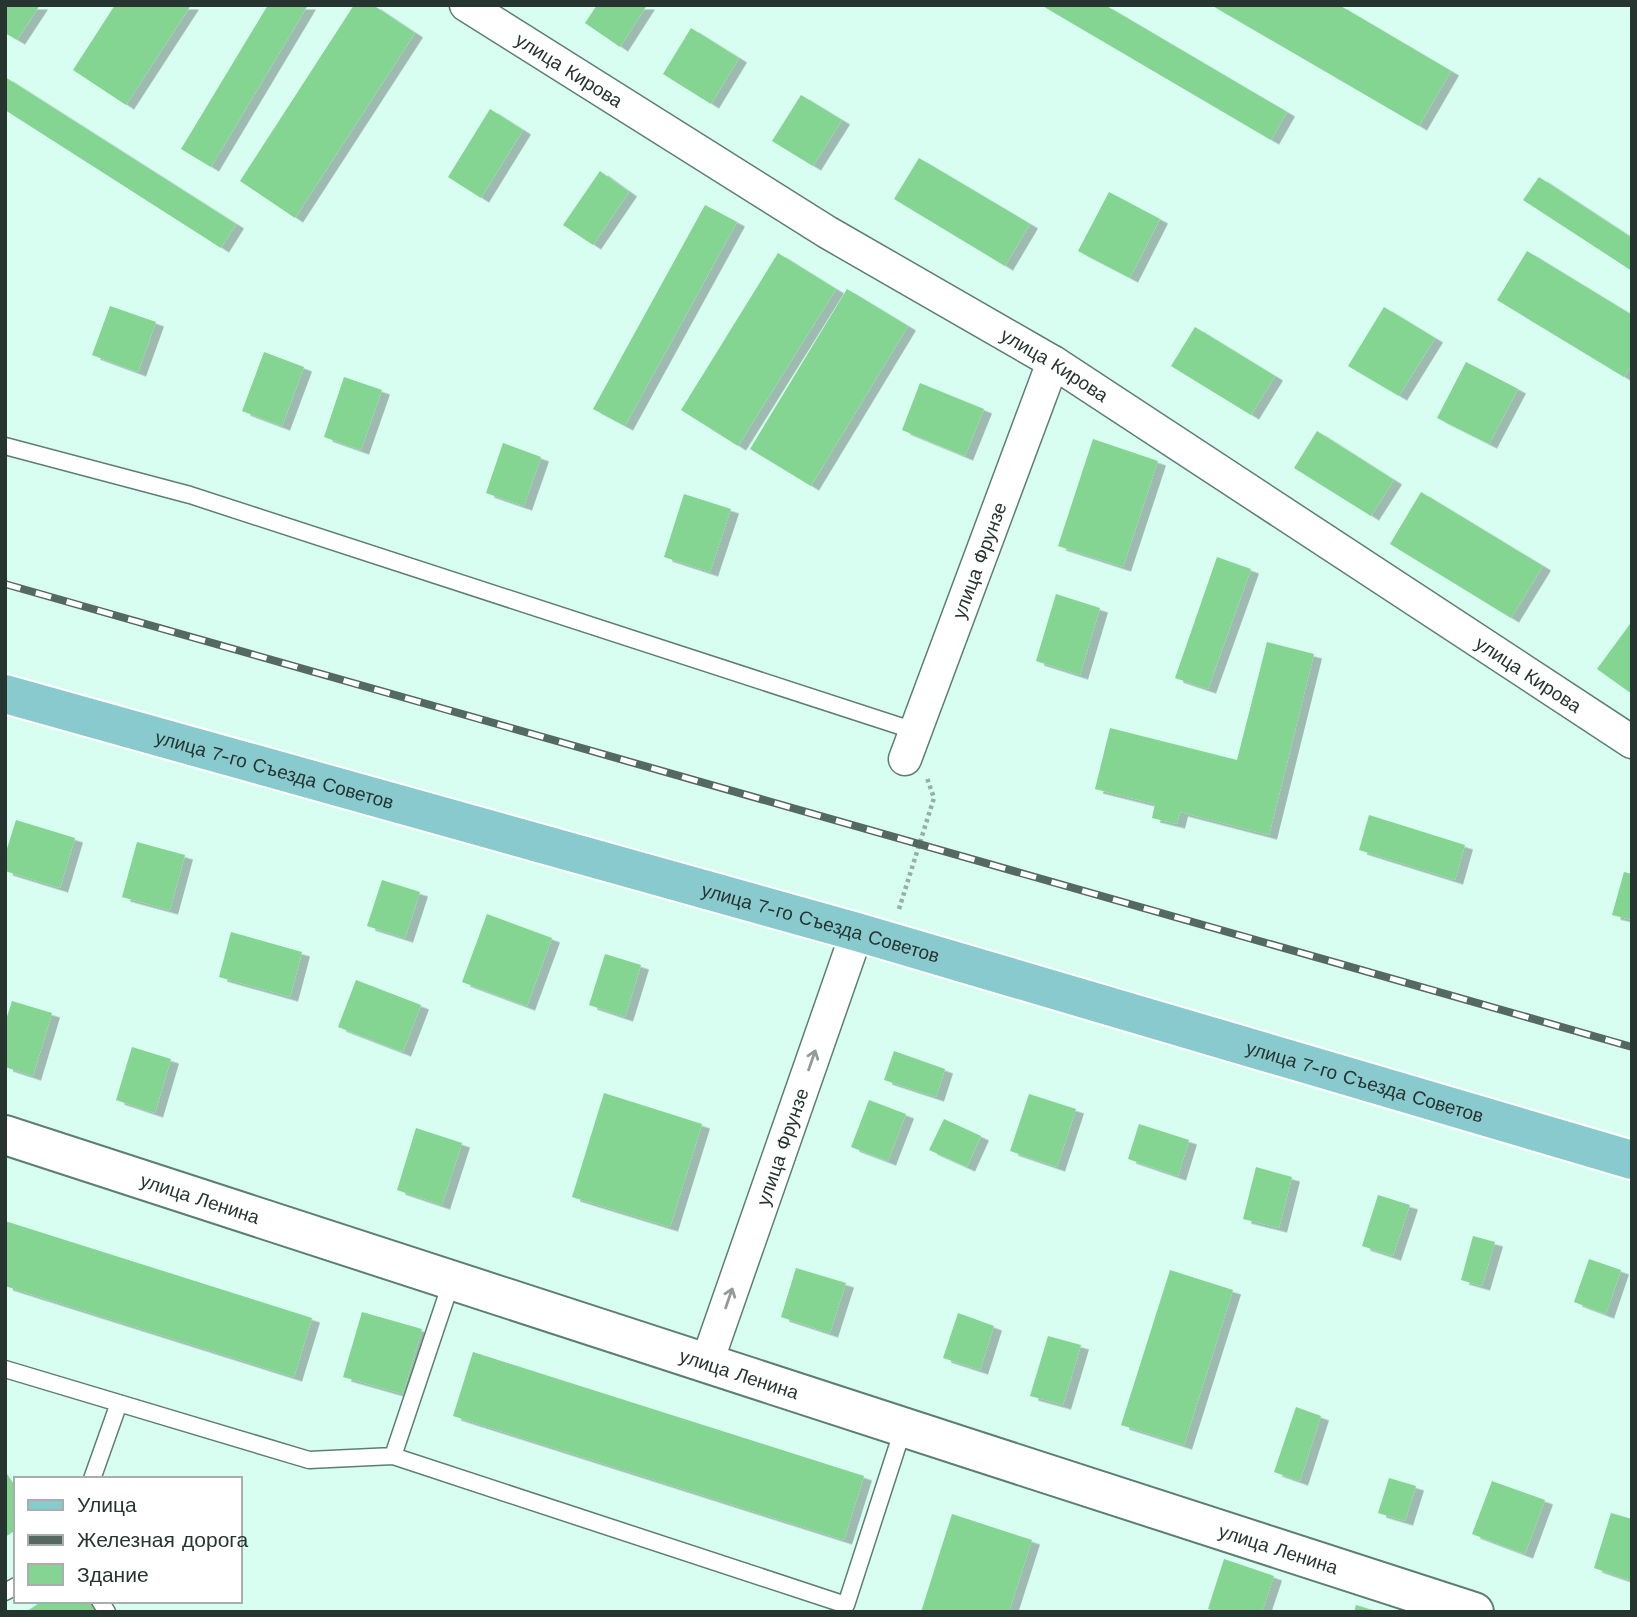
<svg xmlns="http://www.w3.org/2000/svg" width="1637" height="1617" font-family="'Work Sans',sans-serif">
<style>
.building{fill:#83d591;filter:url(#shadow)}
.lines{fill:none;stroke-linecap:round;stroke-linejoin:round}
.lane-casing{stroke:#5d7e74;stroke-width:19}
.street-casing{stroke:#5d7e74;stroke-width:35}
.secondary-casing{stroke:#5d7e74;stroke-width:42}
.primary-casing{stroke:#fff;stroke-width:42}
.path{stroke:#93afa7;stroke-width:4.5;stroke-dasharray:3.5 3.5;stroke-linecap:butt}
.lane{stroke:#fff;stroke-width:16}
.street{stroke:#fff;stroke-width:32}
.secondary{stroke:#fff;stroke-width:38}
.primary{stroke:#88cacd;stroke-width:38}
.rail-casing{stroke:#556963;stroke-width:8}
.rail{stroke:#fff;stroke-width:5;stroke-dasharray:16;stroke-linecap:butt}
.oneway{stroke:#939a98}
.labels{text-anchor:middle;dominant-baseline:central;stroke-width:5;stroke-linejoin:round;paint-order:stroke}
.street-label{font-size:19px;fill:#273531;stroke:#fff}
</style>
<defs>
<filter id="shadow"><feDropShadow dx="8" dy="4.5" stdDeviation="0" flood-color="#0004"/></filter>
</defs>
<rect width="100%" height="100%" fill="#d8fdf1"/>
<path class="building" d="M5 5H40L17 40 5 33Z
M115 5H191L126 105 73 70Z
M268 5H308L211 167 181 149Z
M354 5H373L415 33 295 218 240 181Z
M597 5H647L620 47 585 23Z
M1041 5H1105L1287 112 1271 140Z
M1211 5H1339L1451 71 1419 126Z
M691 28 739 58 711 104 663 74Z
M5 77 236 224 221 248 5 110Z
M801 95 842 120 813 166 772 141Z
M490 109 523 130 481 198 448 177Z
M919 158 1030 224 1005 266 894 199Z
M600 171 629 192 593 245 563 225Z
M1539 177 1632 238V271L1523 200Z
M1109 192 1160 219 1130 278 1078 251Z
M705 205 737 222 625 426 593 409Z
M1527 251 1632 315V365L1624 377 1497 300Z
M778 253 836 289 738 446 681 410Z
M847 289 908 326 811 486 750 449Z
M110 306 156 322 138 372 92 355Z
M1384 307 1435 338 1399 396 1348 366Z
M1195 327 1275 376 1251 415 1171 366Z
M264 352 304 367 282 426 242 411Z
M1466 362 1518 389 1489 444 1437 418Z
M344 377 382 390 361 450 324 437Z
M920 383 984 409 965 456 902 430Z
M1317 431 1394 480 1371 516 1294 468Z
M1093 439 1158 461 1123 567 1058 546Z
M503 443 541 457 524 506 486 493Z
M1421 492 1543 566 1511 618 1390 544Z
M684 494 731 509 710 572 664 557Z
M1217 557 1251 569 1208 689 1175 678Z
M1056 594 1100 608 1080 675 1036 661Z
M1630 624 1632 625V694L1597 669Z
M1267 642 1314 654 1269 835 1180 812 1177 824 1152 818 1155 804 1095 789 1110 728 1237 760Z
M1369 815 1465 845 1455 880 1359 850Z
M16 820 75 838 60 888 5 871V855Z
M137 842 185 855 170 910 122 897Z
M1624 872 1632 874V920L1612 915Z
M382 880 420 892 405 938 367 926Z
M487 914 552 938 527 1006 462 982Z
M231 932 302 952 290 997 219 977Z
M605 954 641 965 625 1017 589 1005Z
M356 980 421 1005 403 1052 338 1027Z
M12 1001 52 1013 33 1076 5 1067V1023Z
M132 1047 171 1059 155 1113 116 1100Z
M894 1051 945 1069 936 1097 884 1080Z
M604 1093 702 1124 670 1227 572 1197Z
M1029 1094 1076 1109 1057 1167 1010 1151Z
M869 1100 906 1114 888 1161 851 1147Z
M944 1119 981 1136 967 1167 929 1150Z
M1139 1124 1189 1140 1178 1176 1128 1159Z
M416 1128 462 1143 442 1205 397 1190Z
M1256 1167 1292 1177 1279 1228 1243 1219Z
M1378 1195 1410 1205 1393 1256 1362 1246Z
M5 1221 312 1318 294 1377 5 1286Z
M1473 1236 1495 1242 1482 1286 1461 1280Z
M1589 1259 1621 1270 1606 1314 1574 1302Z
M796 1268 846 1283 830 1333 781 1317Z
M1170 1270 1233 1290 1184 1445 1121 1425Z
M362 1312 422 1329 403 1394 343 1377Z
M958 1313 994 1326 980 1370 943 1358Z
M1048 1336 1081 1345 1063 1405 1030 1396Z
M473 1352 864 1476 844 1540 453 1416Z
M1296 1407 1321 1416 1300 1481 1274 1472Z
M5 1471 16 1487V1530L5 1537Z
M1389 1478 1416 1486 1405 1521 1378 1513Z
M1492 1481 1545 1500 1525 1554 1472 1534Z
M1611 1513 1632 1519V1581L1594 1568Z
M952 1514 1032 1540 1009 1612H921Z
M1224 1559 1274 1576 1262 1612H1217L1208 1609Z
M42 1601H91L98 1612H26Z
M1356 1605 1376 1611V1612H1354Z"/>
<g class="lines">
<defs>
<path id="lane" d="M5 446 190 495 915 731
M5 1369 309 1460 393 1456 452 1280
M393 1456 846 1605 903 1429
M92 1479 119 1403
M5 1592 16 1586
M100 1601 107 1612"/>
<g id="street">
<path id="s1" d="M466 5 827 232 1053 362 1632 742"/>
<path id="s2" d="M905 759 1053 362"/>
<path id="s3" d="M707 1362 857 932"/>
</g>
<g id="secondary">
<path id="s4" d="M5 1135C495 1294 984 1454 1474 1612"/>
</g>
<g id="primary">
<path id="s5" d="M5 694 857 932 1632 1160"/>
</g>
</defs>
<use href="#lane" class="lane-casing"/>
<use href="#street" class="street-casing"/>
<use href="#secondary" class="secondary-casing"/>
<use href="#primary" class="primary-casing"/>
<path class="path" d="M899 909 934 798 927 778"/>
<use href="#lane" class="lane"/>
<use href="#street" class="street"/>
<use href="#secondary" class="secondary"/>
<use href="#primary" class="primary"/>
<defs>
<path id="rail" d="M5 584 1632 1047"/>
</defs>
<use href="#rail" class="rail-casing"/>
<use href="#rail" class="rail"/>
</g>
<defs><path id="oneway-shaft" d="M-6 0H5M1.5-3L5.5 0L1.5 3" fill="none" stroke-width="1.6" stroke-linecap="round" stroke-linejoin="round" transform="scale(1.75)"/></defs>
<g class="oneway">
<use href="#oneway-shaft" transform="translate(812 1060) rotate(-71)"/>
<use href="#oneway-shaft" transform="translate(729 1298) rotate(-71)"/>
</g>
<g class="labels">
<g class="street-label">
<text stroke="none"><textPath href="#s1" startOffset="122">улица Кирова</textPath></text>
<text stroke="none"><textPath href="#s1" startOffset="690">улица Кирова</textPath></text>
<text stroke="none"><textPath href="#s2" startOffset="212">улица Фрунзе</textPath></text>
<text stroke="none"><textPath href="#s1" startOffset="1256">улица Кирова</textPath></text>
<text stroke="none"><textPath href="#s5" startOffset="280">улица 7-го Съезда Советов</textPath></text>
<text stroke="none"><textPath href="#s5" startOffset="847">улица 7-го Съезда Советов</textPath></text>
<text stroke="none"><textPath href="#s5" startOffset="1414">улица 7-го Съезда Советов</textPath></text>
<text stroke="none"><textPath href="#s3" startOffset="228">улица Фрунзе</textPath></text>
<text stroke="none"><textPath href="#s4" startOffset="205">улица Ленина</textPath></text>
<text stroke="none"><textPath href="#s4" startOffset="772">улица Ленина</textPath></text>
<text stroke="none"><textPath href="#s4" startOffset="1339">улица Ленина</textPath></text>
</g>
</g>
<rect width="1637" height="1617" fill="none" stroke="#273531" stroke-width="14"/>
<rect x="14" y="1477" width="228" height="126" fill="#ffffff" stroke="#a9aead" stroke-width="2"/>
<rect x="28" y="1500" width="35" height="10" fill="#88cacd" stroke="#a9aead" stroke-width="2"/>
<text x="77" y="1512" font-size="21" fill="#273531">Улица</text>
<rect x="28" y="1535" width="35" height="10" fill="#556963" stroke="#a9aead" stroke-width="2"/>
<text x="77" y="1547" font-size="21" fill="#273531">Железная дорога</text>
<rect x="28" y="1564" width="35" height="21" fill="#83d591" stroke="#a9aead" stroke-width="2"/>
<text x="77" y="1582" font-size="21" fill="#273531">Здание</text>
</svg>
